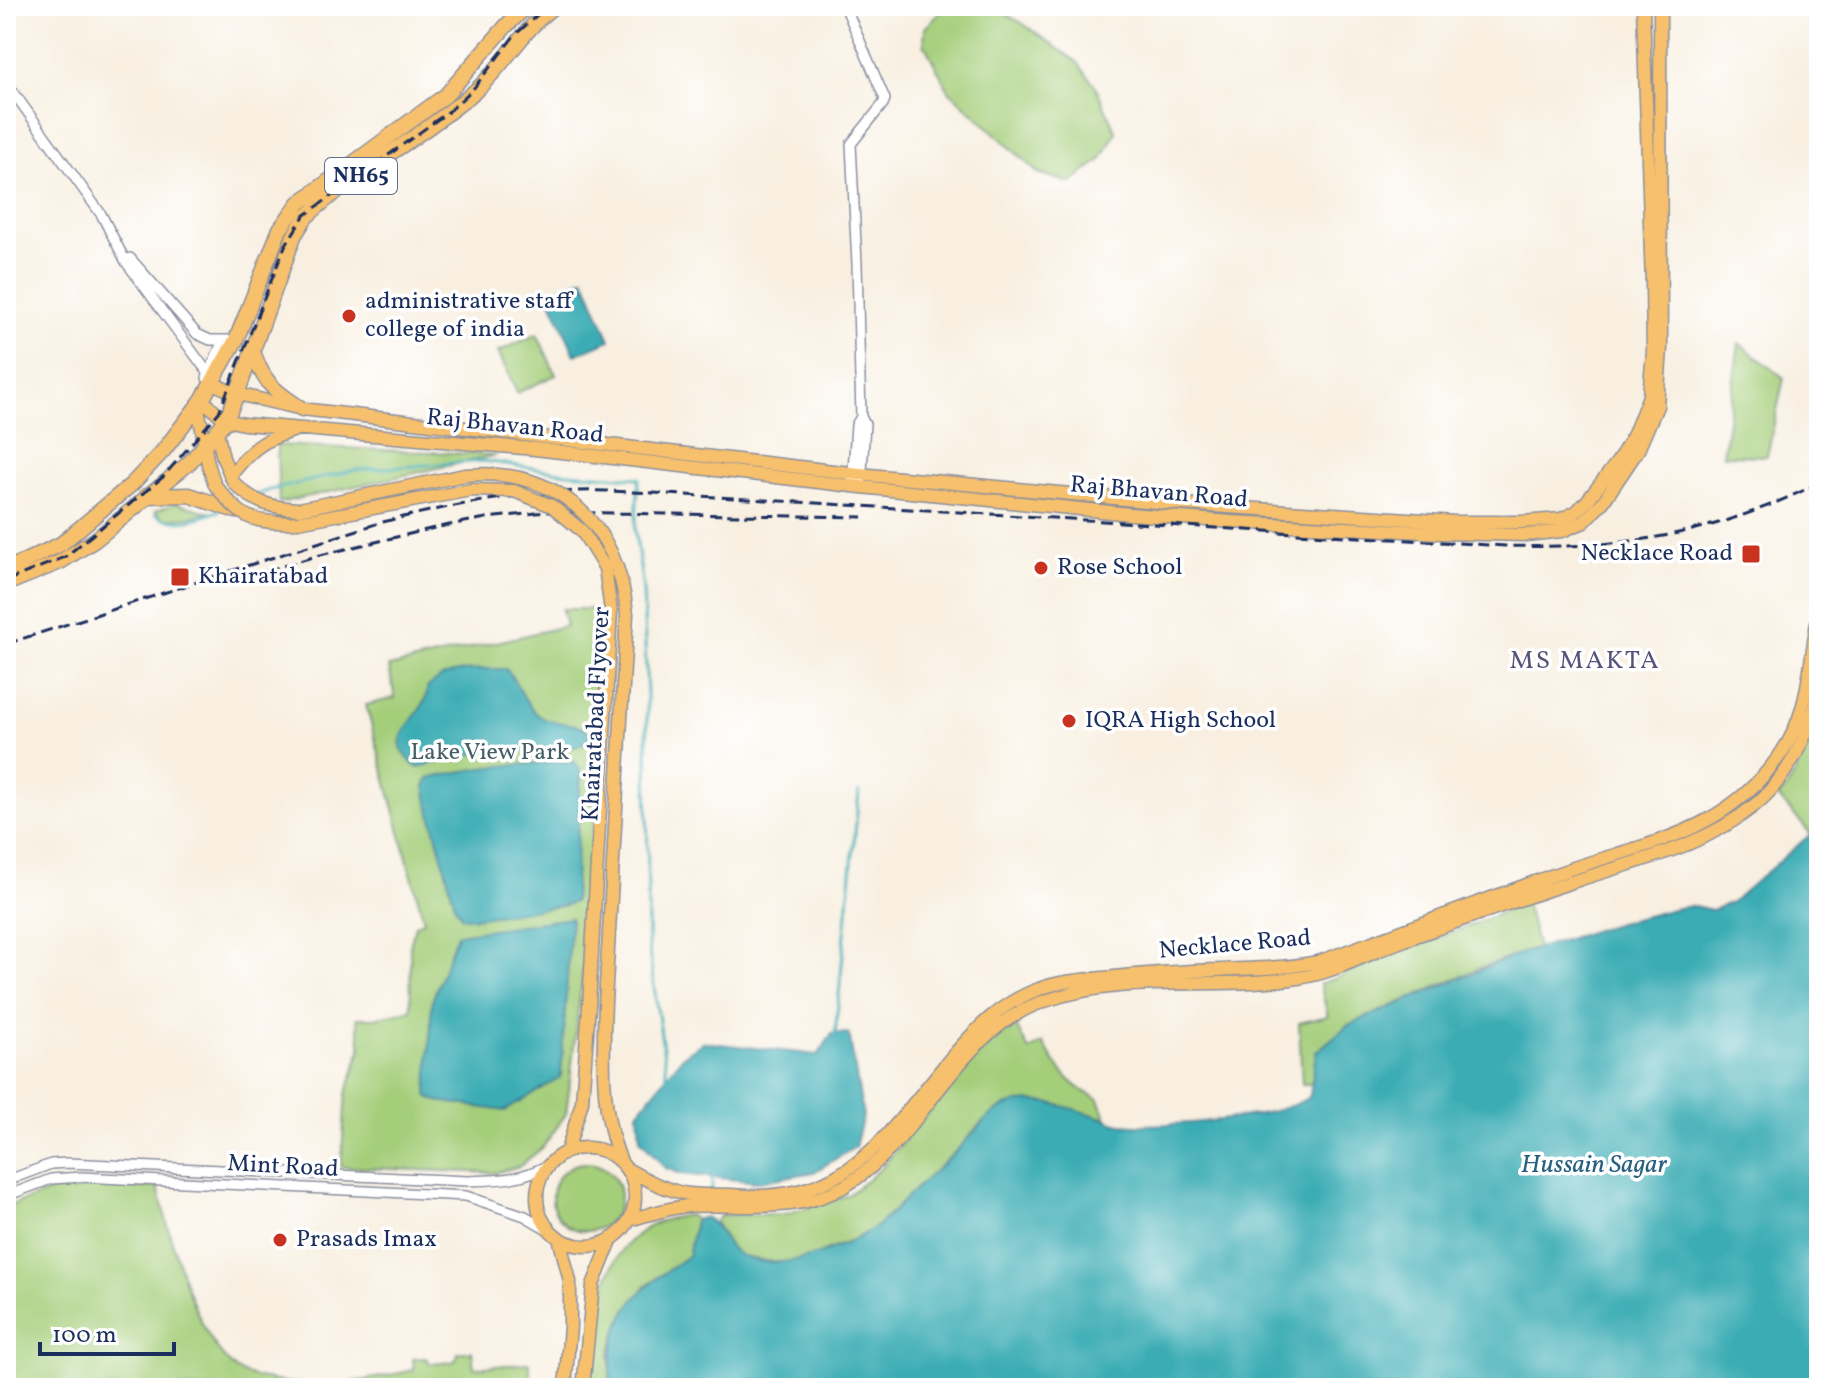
<svg xmlns="http://www.w3.org/2000/svg" width="1825" height="1394" font-family="Vollkorn,serif">
<style>
.green{fill:#a4ce79;stroke:#607e6c;stroke-width:2}
.water{fill:#3bacb4;stroke:#2b6e89;stroke-width:2}
.lines{fill:none;stroke-linecap:round;stroke-linejoin:round}
.stream{stroke:#3bacb4;stroke-width:3}
.minor-casing{stroke:#8a8f9f;stroke-width:12}
.major-casing{stroke:#8a8f9f;stroke-width:15}
.highway-casing{stroke:#8a8f9f;stroke-width:17}
.minor{stroke:#fff;stroke-width:9}
.major{stroke:#f7c06c;stroke-width:12}
.highway{stroke:#f7c06c;stroke-width:14}
.rail{stroke:#1b2f5e;stroke-width:3;stroke-dasharray:12 6;stroke-linecap:butt}
.major-bridge-casing{stroke:#8a8f9f;stroke-width:15;stroke-linecap:butt}
.major-bridge{stroke:#f7c06c;stroke-width:12}
.poi-dot{fill:#c8321e;stroke:#fff;stroke-width:3}
.labels{text-anchor:middle;dominant-baseline:central;stroke-width:7;stroke-linejoin:round;paint-order:stroke}
.shield{fill:#fff;stroke:#5f6d8e;stroke-width:2}
.shield-label{font-size:22px;font-weight:bold;fill:#1b2f5e}
.poi-label{font-size:24px;fill:#1b2f5e;stroke:#fff;text-anchor:start}
.street-label{font-size:24px;fill:#1b2f5e;stroke:#fff}
.park-label{font-size:24px;fill:#445f66;stroke:#fff}
.neighbourhood-label{font-size:26px;letter-spacing:2px;fill:#575379;stroke:#fff}
.water-label{font-size:26px;font-style:italic;fill:#286180;stroke:#fff}
</style>
<rect width="100%" height="100%" fill="#fff"/>
<filter id="ink" filterUnits="userSpaceOnUse"><feTurbulence type="fractalNoise" baseFrequency=".0125" numOctaves="2"/><feDisplacementMap in="SourceGraphic" scale="16" xChannelSelector="R" yChannelSelector="G"/><feConvolveMatrix kernelMatrix="1 2 1 2 8 2 1 2 1" color-interpolation-filters="sRGB"/></filter>
<filter id="wash" filterUnits="userSpaceOnUse"><feTurbulence type="fractalNoise" baseFrequency=".006" numOctaves="4" result="noise"/><feDisplacementMap in="SourceGraphic" scale="32" xChannelSelector="R" yChannelSelector="G"/><feGaussianBlur stdDeviation="1.8" result="paint"/><feColorMatrix in="noise" values="0 0 0 0 0 0 0 0 0 0 0 0 0 0 0 0 0 1.4 0 .05"/><feComposite in="paint" operator="in"/></filter>
<g filter="url(#wash)">
<rect width="100%" height="100%" fill="#f8efe0"/>
<path class="green" d="M954 6H991L1022 23 1077 62 1095 85 1116 132 1101 160 1070 183 1038 173 949 91 924 44 925 28 945 8Z
M537 334 556 375 517 393 498 352Z
M1739 343 1784 378 1767 456 1723 455Z
M277 445 497 455 279 503Z
M176 503 208 512 189 517 165 519 155 511Z
M562 609H605V638L587 937 566 1114 543 1147 520 1166 495 1173 341 1167 346 1095 361 1049 357 1018H375L411 1010 410 947 415 925 424 921 366 705 395 698 389 667 566 626Z
M1819 729V827L1811 834 1778 797 1787 788Z
M1526 903 1538 948 1477 969 1348 1025 1316 1052 1312 1084H1302L1299 1023 1328 1016 1320 984Z
M1014 1022 1029 1050 1043 1043C1056 1068 1073 1089 1099 1099L1107 1119 1064 1107 982 1122 959 1148 876 1227 851 1241 810 1257 780 1263 742 1257 730 1247 715 1222 721 1215 785 1214 848 1195 880 1169 975 1058Z
M552 1197a34 34 0 1 1 68 0a34 34 0 1 1-68 0Z
M62 1187H158C170 1238 193 1331 233 1367 251 1383 316 1386 341 1383 365 1381 390 1375 414 1370L413 1359 426 1358 431 1364 453 1362 457 1358 458 1353 472 1351 474 1368 529 1363 532 1388H6V1207Z
M689 1215 695 1220 689 1256 646 1285 616 1332 610 1354V1388H591C596 1316 597 1224 689 1215Z"/>
<path class="water" d="M584 278 610 340 575 355 548 294Z
M485 669H506C519 683 525 707 541 717 555 726 577 720 589 733L587 742 575 747 473 754 418 767C410 764 410 760 405 754 387 734 428 714 427 688 442 671 463 671 485 669Z
M574 761 581 771 574 902 562 906 474 918 462 917 455 906 428 803 425 786 429 779C476 765 526 764 574 761Z
M1819 827V1388H610C611 1312 629 1297 688 1256L695 1220 705 1217C722 1226 724 1248 742 1256 778 1274 843 1249 874 1228 887 1219 898 1206 909 1195 925 1179 943 1165 958 1149 974 1133 986 1114 1008 1105 1036 1094 1077 1110 1103 1118 1109 1120 1115 1123 1121 1124 1158 1128 1282 1119 1310 1096L1316 1052 1348 1025 1519 954 1615 924 1677 908 1694 906 1712 910 1732 902Z
M571 918 561 1077 505 1111 437 1101 427 1096 432 1001 457 934Z
M849 1033 863 1116 855 1147 814 1172 758 1182 681 1174 665 1168 640 1139 638 1112 682 1057 703 1042 818 1055 832 1034Z"/>
<g class="lines">
<path class="stream" d="M256 495 270 490 356 470 484 461 568 473 639 478 635 530 643 589 647 695 648 944 667 1077
M155 514C175 527 199 519 220 510
M835 1035 859 792
M712 1193V1176"/>
</g>
</g>
<g filter="url(#ink)">
<g class="lines">
<defs>
<path id="minor" d="M845 6 885 99 883 104 851 144 857 264 861 417 865 424 861 487
M6 82 101 214 126 262 209 374
M130 258 197 334 210 340H236
M207 378 223 340
M852 486 856 425 861 417
M6 1181 51 1164 67 1163 468 1181C498 1180 521 1180 548 1165
M6 1196 51 1179 82 1177 466 1196 525 1216 554 1233"/>
<path id="major" d="M212 383 237 394 302 409 859 474 1166 503 1455 522H1521L1561 519 1576 512 1587 501 1618 461 1634 434 1649 396 1653 352 1652 286 1643 6
M202 400 226 420 244 424 535 449 861 487 1130 514 1232 522 1441 533 1526 535 1562 531 1584 522 1603 502 1638 450 1657 406 1661 348 1660 6
M198 407 208 464 215 485
M217 431 223 458 233 481
M230 476C250 451 261 440 293 431
M605 1003C603 1056 600 1112 621 1161
M537 1197a49 49 0 1 1 98 0a49 49 0 1 1-98 0Z
M567 1151 582 1102 589 1006
M627 1169C647 1180 667 1191 689 1194 703 1196 717 1194 731 1195 848 1205 883 1139 950 1059 976 1029 1000 1003 1039 989 1059 981 1082 980 1104 978 1142 974 1181 971 1219 970 1253 968 1288 969 1321 961 1400 932 1478 903 1556 874 1644 842 1724 837 1782 752 1811 710 1809 659 1819 612
M629 1220C649 1215 669 1207 690 1206 744 1203 796 1215 845 1186 925 1138 953 1032 1045 1001 1126 973 1215 990 1298 978 1334 973 1369 953 1402 941 1461 920 1519 899 1578 880 1639 860 1704 847 1755 805 1790 776 1808 736 1819 693
M559 1238 570 1281V1327L565 1388
M583 1388 593 1285 612 1238"/>
<path id="highway" d="M252 348C262 382 274 391 302 409
M146 496 189 495 236 511
M6 570 61 544 132 484 163 451 202 400 236 340 280 229 299 203 446 95 507 25 527 6
M6 584 60 562 95 540 189 463 217 431 226 420 237 394 294 236 306 217C357 170 421 138 474 92 504 66 522 30 554 6"/>
</defs>
<use href="#minor" class="minor-casing"/>
<use href="#major" class="major-casing"/>
<use href="#highway" class="highway-casing"/>
<use href="#minor" class="minor"/>
<use href="#major" class="major"/>
<use href="#highway" class="highway"/>
<path class="rail" d="M266 571 316 556 439 527 486 518 546 512 863 517
M6 581 65 557 163 477 219 412 285 246 304 216 448 112 473 89 514 36 547 6
M6 644 379 523C445 506 510 494 579 491 603 490 628 492 653 493L1505 546C1623 549 1712 536 1819 483"/>
<defs>
<path id="major-bridge" d="M234 483C254 503 272 508 299 509L465 475C558 467 618 523 627 614L605 1003
M215 485C244 521 252 523 298 522L471 490 514 491 552 506 582 531 605 568 611 611 589 1006"/>
</defs>
<use href="#major-bridge" class="major-bridge-casing"/>
<use href="#major-bridge" class="major-bridge"/>
</g>
</g>
<g class="poi-dot">
<circle cx="349" cy="316" r="8"/>
<rect x="1741" y="544" width="20" height="20" rx="4"/>
<circle cx="1041" cy="568" r="8"/>
<rect x="170" y="567" width="20" height="20" rx="4"/>
<circle cx="1069" cy="721" r="8"/>
<circle cx="280" cy="1240" r="8"/>
</g>
<g class="labels">
<rect class="shield" x="325" y="158" width="72" height="36" rx="6"/>
<g class="shield-label">
<text x="361" y="176">NH65</text>
</g>
<g class="poi-label">
<text x="365" y="302">administrative staff<tspan x="365" dy="28">college of india</tspan></text>
<text x="1733" y="554" text-anchor="end">Necklace Road</text>
<text x="1057" y="568">Rose School</text>
<text x="198" y="577">Khairatabad</text>
<text x="1085" y="721">IQRA High School</text>
<text x="296" y="1240">Prasads Imax</text>
</g>
<g class="street-label">
<text transform="translate(515 427) rotate(6)">Raj Bhavan Road</text>
<text transform="translate(1159 493) rotate(5)">Raj Bhavan Road</text>
<text transform="translate(597 714) rotate(-87)">Khairatabad Flyover</text>
<text transform="translate(1235 945) rotate(-5)">Necklace Road</text>
<text transform="translate(283 1167) rotate(3)">Mint Road</text>
</g>
<g class="park-label">
<text x="490" y="753">Lake View Park</text>
</g>
<g class="neighbourhood-label">
<text x="1585" y="661">MS MAKTA</text>
</g>
<g class="water-label">
<text x="1594" y="1165">Hussain Sagar</text>
</g>
</g>
<rect width="1825" height="1394" fill="none" stroke="#fff" stroke-width="32"/>
<path d="M40 1342v12h134v-12" fill="none" stroke="#1b2f5e" stroke-width="4"/>
<text x="52" y="1342" font-size="24" fill="#1b2f5e" stroke="#ffffff" stroke-width="6" paint-order="stroke">100 m</text>
</svg>
